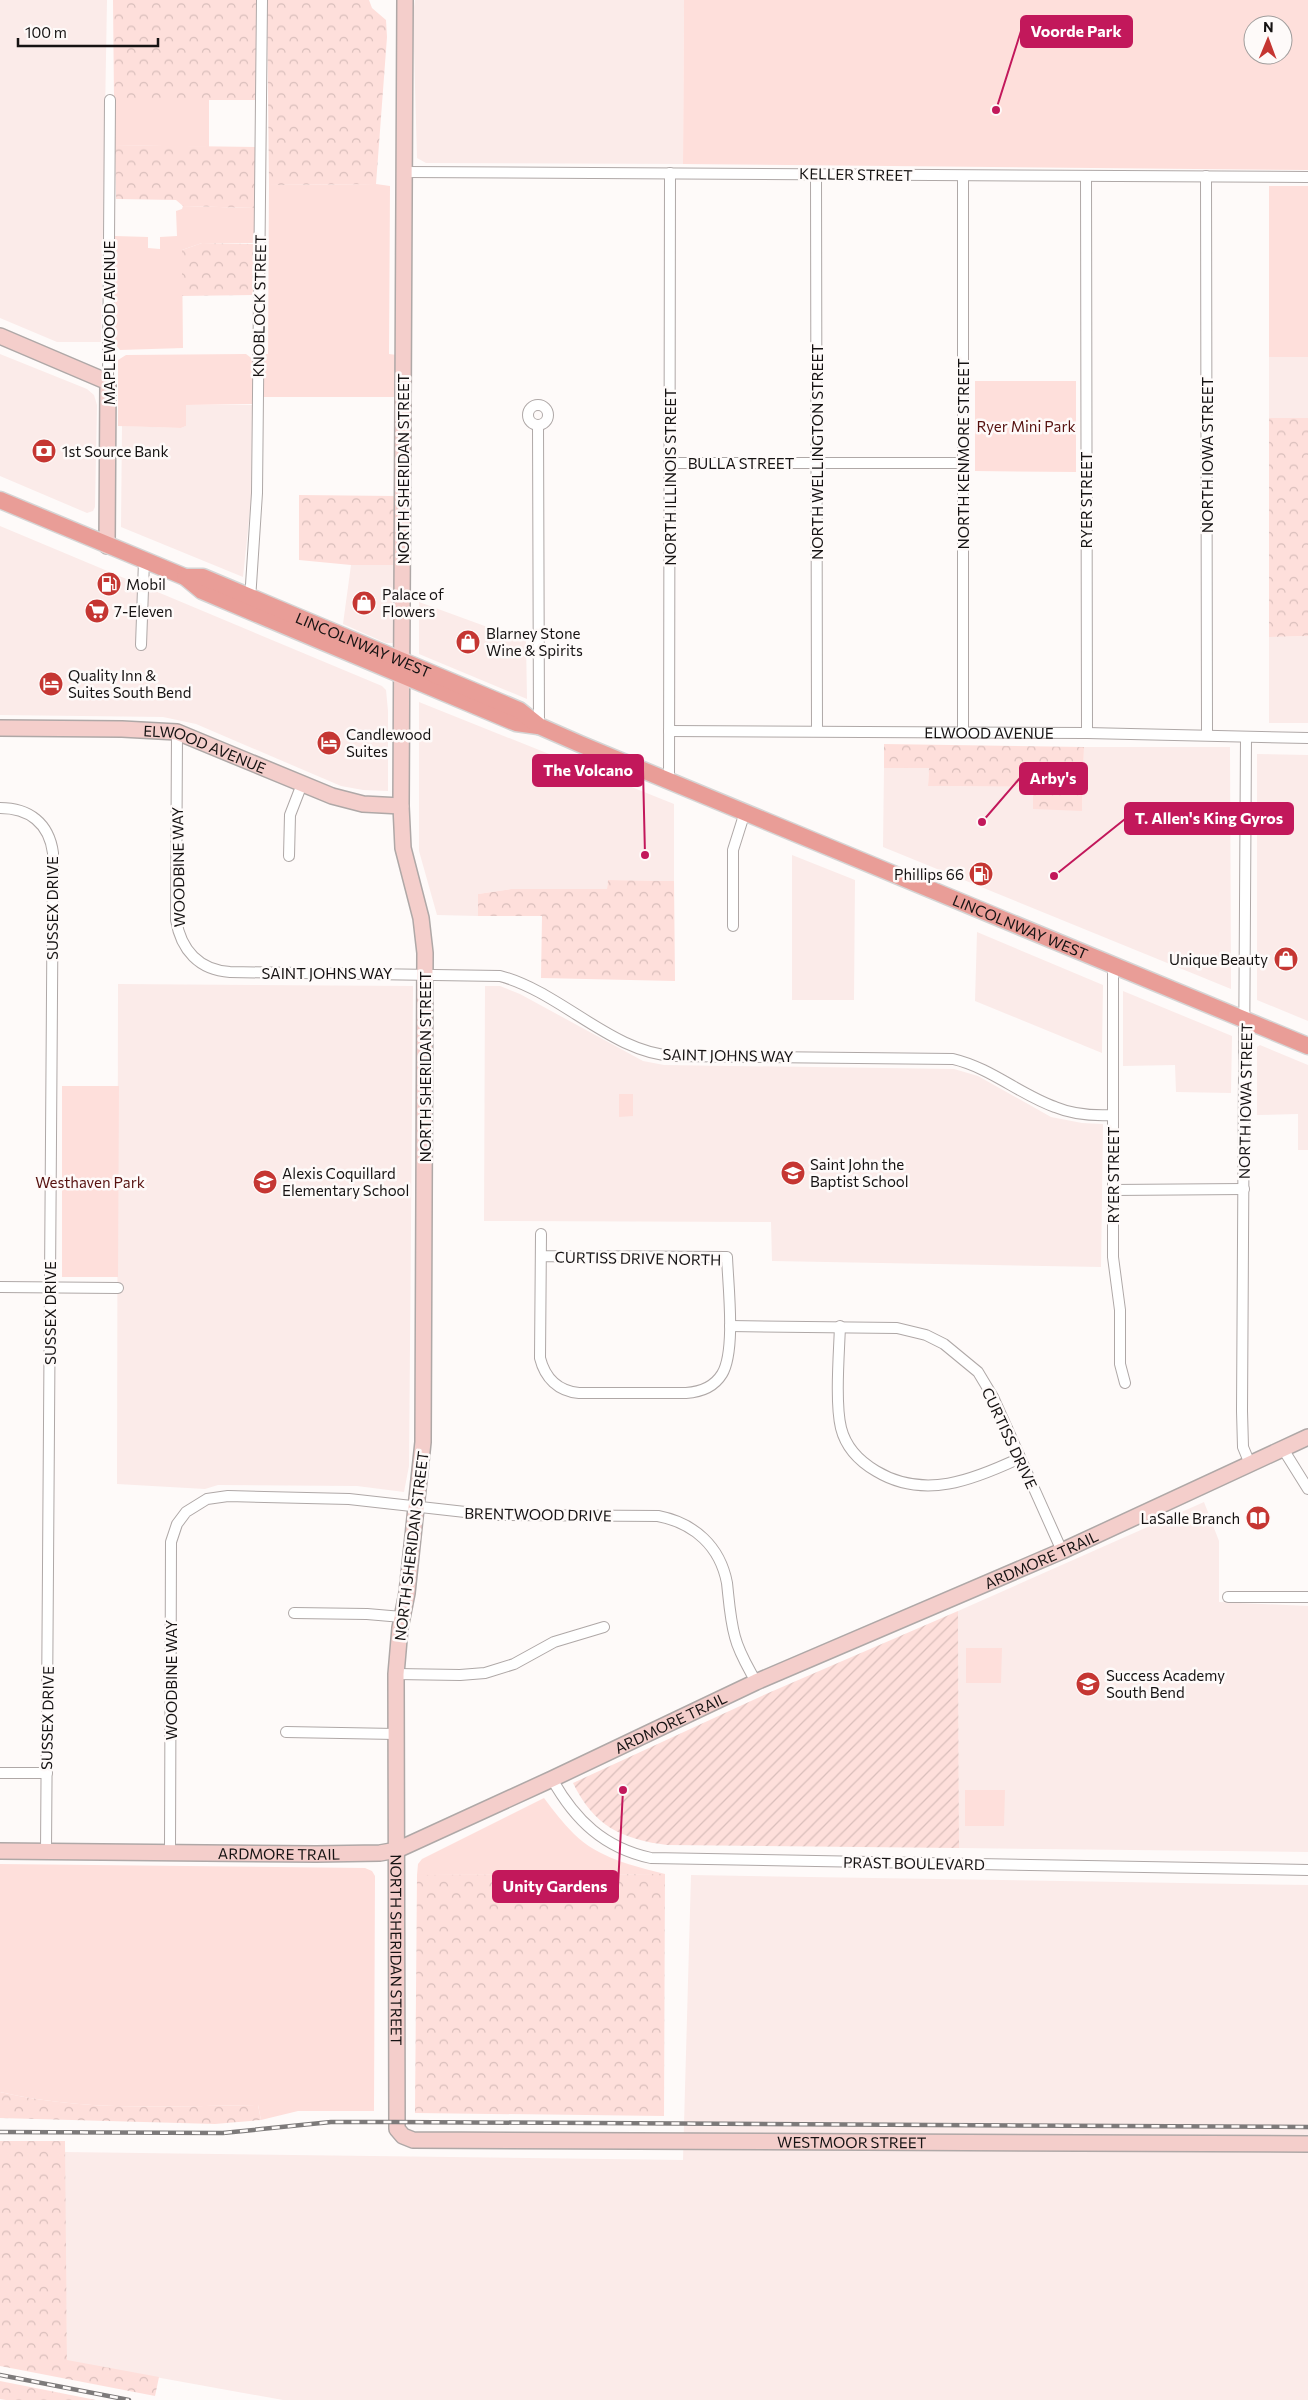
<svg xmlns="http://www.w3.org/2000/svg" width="1308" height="2400" font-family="Commissioner,sans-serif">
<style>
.built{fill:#fbebe9}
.green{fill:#fedfdb;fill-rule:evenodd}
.forest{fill:url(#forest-crowns)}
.garden{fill:url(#garden-furrows)}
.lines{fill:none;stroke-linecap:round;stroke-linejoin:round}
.street-casing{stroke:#afa8a7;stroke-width:12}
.secondary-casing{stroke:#afa8a7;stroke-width:18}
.primary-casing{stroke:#d5d5d5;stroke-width:19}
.street{stroke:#fff;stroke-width:10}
.secondary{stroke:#f4cecb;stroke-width:15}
.primary{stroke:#e99d97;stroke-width:16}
.rail-casing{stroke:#7d7a7a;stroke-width:4.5}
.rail{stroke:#fefaf9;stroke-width:2.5;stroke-dasharray:8;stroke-linecap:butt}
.labels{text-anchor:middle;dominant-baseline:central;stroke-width:5;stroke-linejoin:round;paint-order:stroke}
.street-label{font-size:15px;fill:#161313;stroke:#fefaf9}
.park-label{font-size:15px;fill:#56110f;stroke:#fefaf9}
.poi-label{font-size:15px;fill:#161313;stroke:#fefaf9;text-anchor:start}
.leader{fill:none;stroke:#c2185b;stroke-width:2}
.callout-dot{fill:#c2185b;stroke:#fefaf9;stroke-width:2}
.callout{fill:#c2185b;stroke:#c2185b;stroke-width:2}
.callout-label{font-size:16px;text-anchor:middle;font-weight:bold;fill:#fff}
</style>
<defs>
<pattern id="forest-crowns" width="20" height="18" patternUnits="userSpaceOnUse" patternTransform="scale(1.25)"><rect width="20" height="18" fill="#fedfdb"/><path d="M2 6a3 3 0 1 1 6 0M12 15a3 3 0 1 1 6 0" fill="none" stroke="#d9bebb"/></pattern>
<pattern id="garden-furrows" width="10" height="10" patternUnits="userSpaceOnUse" patternTransform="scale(1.25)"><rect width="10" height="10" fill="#fedfdb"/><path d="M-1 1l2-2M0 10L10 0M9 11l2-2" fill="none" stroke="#d9bebb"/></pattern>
</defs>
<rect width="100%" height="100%" fill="#fefaf9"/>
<path class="built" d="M0 0H107L101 342H57L0 318Z
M415 0H684L683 164 426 163 417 158 413 14Z
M1269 186H1308V418H1269Z
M0 354 87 389 94 395 97 405 95 507 93 511 87 513 0 476Z
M186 405H252L251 501 243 577 121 527 122 426 181 428 186 426Z
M0 526 382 686 386 690 388 711V791L363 790 341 786 196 724 163 717 0 715Z
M351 565H396V638L393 643H386L343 624Z
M419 602 526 641 527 699 419 654Z
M1308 636V723H1269V637Z
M419 702 674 804V881L608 880 607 890 511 889 478 894V916L437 915 419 851Z
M1084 747H1230L1231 989 883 847 884 768H929L928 786 1033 787 1082 811Z
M1257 754 1308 755V1021L1257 1000Z
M792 855 855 880 854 1000H792Z
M977 932 1103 985 1102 1053 975 1001Z
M118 984 413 986 409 1466 404 1492 357 1486 218 1485 205 1489 117 1484Z
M485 986H500L520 994 643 1061 664 1065 954 1069 978 1076 1051 1117 1082 1123 1103 1124 1101 1267 772 1261 771 1222 484 1221Z
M1123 991 1232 1036 1231 1093 1176 1092 1175 1065 1123 1066Z
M1260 1045 1308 1065V1150H1298V1114L1257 1115V1047Z
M1204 1502 1219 1541V1602L1308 1606V1852L959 1848 958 1611Z
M691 1875 1308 1885V2400H283L67 2361 64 2152 683 2160Z"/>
<path class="green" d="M684 0H1308V170L683 164ZM1253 25H1283V55H1253Z
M115 100H209V147L115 145Z
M376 184 390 186 389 354 397 355V397H263L264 354H268L269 185Z
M1269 186H1308V357H1269Z
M183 206 257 208 256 243H202L182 250 183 348 120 350 114 343 115 236 148 237V248L160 249V237L177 236 176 211 182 209Z
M246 354 254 360V404L186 405V426L181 428 118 426V360L126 355Z
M975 381H1076V472L975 471Z
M62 1086H119L118 1277H62Z
M619 1094H633V1116L619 1117Z
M966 1648H1002L1001 1683H966Z
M965 1790H1005L1004 1826H965Z
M544 1798C553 1810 563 1823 574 1834 598 1858 634 1866 665 1874L417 1875 418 1864 422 1859Z
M0 1864 365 1868 372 1871 375 1876 374 2111H298L261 2120 258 2105C172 2106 84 2112 0 2092Z"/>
<path class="forest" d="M113 0H257L256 100H114Z
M267 0H369L372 8 386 20 387 37 376 184 269 185Z
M115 145 256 147 255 208 183 206 176 200 116 199Z
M202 243 254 244 253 295 182 296V250Z
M1269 418H1308V636L1269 637Z
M299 495 395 496 396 565H351L299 560Z
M884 744 1084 747 1082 811 1033 809V787L928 786 929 768H884Z
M608 880 674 881 675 981 541 978 542 916H478V894L511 889H607Z
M665 1874 664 2116 415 2113 417 1875Z
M0 2092C84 2112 173 2106 258 2105L261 2120 215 2124 0 2118Z
M0 2141H65L67 2360 159 2377 155 2396 0 2366Z
M0 2381 96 2400H6L0 2399Z"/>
<path class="garden" d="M958 1611 959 1848 667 1845C621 1839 594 1826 573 1783L766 1694Z"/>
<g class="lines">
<defs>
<g id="street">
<path d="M405 172 1308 177"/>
<path d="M816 174 817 731"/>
<path d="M963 176V732"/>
<path d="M1086 176 1087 733"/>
<path d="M1206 176 1207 735"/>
<path d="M108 382 110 100"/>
<circle cx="538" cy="415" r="10"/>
<path d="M538 425 539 726"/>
<path d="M670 463H963"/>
<path d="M250 600 257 493 262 0"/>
<path d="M141 645 144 561"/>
<path id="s1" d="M669 731 1087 733 1308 738"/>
<path d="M177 732 176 920C181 950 199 970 230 972L500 976C561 992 613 1054 675 1056L953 1059C991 1068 1019 1094 1055 1107 1074 1115 1093 1116 1113 1115"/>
<path d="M1246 737 1242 1411 1243 1447 1250 1464"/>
<path d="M669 781 670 173"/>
<path d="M0 808C29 808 49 823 53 853L46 1852"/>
<path d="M289 856 290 815 302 784"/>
<path d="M733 926V850L745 812"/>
<path d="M1113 965V1257L1120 1310V1364L1125 1383"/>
<path d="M1112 1190 1244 1189"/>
<path d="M541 1234 540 1358C545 1378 558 1391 579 1393H686C701 1392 714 1387 722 1374 736 1351 728 1285 727 1257L542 1256"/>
<path d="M0 1287 118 1288"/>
<path d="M730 1326 897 1328 926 1335 944 1344 978 1372 993 1397 1062 1551"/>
<path d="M840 1326C839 1354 835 1403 841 1428 846 1448 859 1461 876 1471 924 1500 973 1480 1020 1458"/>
<path d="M1283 1449 1308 1489"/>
<path d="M1228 1597H1308"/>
<path d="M294 1613 367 1614 402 1617"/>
<path d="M396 1674 460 1675 485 1673 514 1664 554 1642 604 1627"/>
<path d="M286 1732 396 1734"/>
<path d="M0 1773H47"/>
<path d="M552 1779C575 1820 604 1848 651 1858L1308 1870"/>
<path d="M170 1852 171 1542 177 1524 186 1512 207 1499 228 1496 349 1499 492 1515 658 1516C694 1523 720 1546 727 1583 729 1601 730 1619 735 1637 739 1653 748 1667 756 1682"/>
</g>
<g id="secondary">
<path id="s2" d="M405 0 401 806 403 848 421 918 425 953 423 1442 407 1593 400 1628 396 1674 397 2129 403 2136 413 2140 1308 2144"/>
<path d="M0 336 108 382 107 546"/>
<path id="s3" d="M0 728 122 729 177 732 332 796 363 804 401 806"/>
<path id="s4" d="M0 1851 316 1854 380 1853 397 1850 552 1779 756 1682 1062 1551 1308 1437"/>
</g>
<g id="primary">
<path d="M0 500 185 577 202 591 516 723 538 726"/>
<path id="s5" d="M185 577H203L519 710 539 726 580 744 1308 1046"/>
</g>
</defs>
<use href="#street" class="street-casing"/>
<use href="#secondary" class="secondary-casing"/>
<use href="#primary" class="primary-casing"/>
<use href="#street" class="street"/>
<use href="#secondary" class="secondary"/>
<use href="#primary" class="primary"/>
<defs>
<path id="rail" d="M0 2132 223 2133 331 2122H395L1308 2127
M0 2375 129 2400"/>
</defs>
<use href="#rail" class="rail-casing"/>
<use href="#rail" class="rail"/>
</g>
<defs>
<symbol id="bank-disc" viewBox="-11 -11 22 22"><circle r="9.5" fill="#c53632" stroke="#fefaf9"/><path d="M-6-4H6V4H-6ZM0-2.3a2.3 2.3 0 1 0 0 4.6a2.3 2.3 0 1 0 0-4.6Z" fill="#fff"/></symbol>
<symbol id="fuel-disc" viewBox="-11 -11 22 22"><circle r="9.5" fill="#c53632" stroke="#fefaf9"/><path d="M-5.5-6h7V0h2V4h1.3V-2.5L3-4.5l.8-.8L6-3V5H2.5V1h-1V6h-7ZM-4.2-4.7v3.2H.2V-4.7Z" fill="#fff"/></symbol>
<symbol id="shop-disc" viewBox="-11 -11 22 22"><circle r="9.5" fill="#c53632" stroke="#fefaf9"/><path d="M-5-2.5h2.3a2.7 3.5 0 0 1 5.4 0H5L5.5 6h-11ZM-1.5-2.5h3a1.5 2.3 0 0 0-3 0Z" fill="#fff"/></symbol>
<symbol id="supermarket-disc" viewBox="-11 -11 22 22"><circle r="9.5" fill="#c53632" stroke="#fefaf9"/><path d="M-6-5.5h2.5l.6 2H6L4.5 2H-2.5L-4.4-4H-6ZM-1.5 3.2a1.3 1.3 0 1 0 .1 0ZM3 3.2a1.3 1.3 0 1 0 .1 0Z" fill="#fff"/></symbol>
<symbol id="hotel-disc" viewBox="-11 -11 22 22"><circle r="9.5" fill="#c53632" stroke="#fefaf9"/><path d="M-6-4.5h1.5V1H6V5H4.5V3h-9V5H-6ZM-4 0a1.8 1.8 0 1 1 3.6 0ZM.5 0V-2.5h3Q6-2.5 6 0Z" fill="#fff"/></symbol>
<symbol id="school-disc" viewBox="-11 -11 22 22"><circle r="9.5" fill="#c53632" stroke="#fefaf9"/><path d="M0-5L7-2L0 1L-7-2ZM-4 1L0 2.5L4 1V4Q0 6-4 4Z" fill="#fff"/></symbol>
<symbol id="library-disc" viewBox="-11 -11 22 22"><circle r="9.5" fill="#c53632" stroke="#fefaf9"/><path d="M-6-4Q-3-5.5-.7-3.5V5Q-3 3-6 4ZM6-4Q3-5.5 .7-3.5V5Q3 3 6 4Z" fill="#fff"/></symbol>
</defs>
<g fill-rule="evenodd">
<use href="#bank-disc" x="30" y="437" width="28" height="28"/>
<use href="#fuel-disc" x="95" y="570" width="28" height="28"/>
<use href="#shop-disc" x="350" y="589" width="28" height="28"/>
<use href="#supermarket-disc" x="83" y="597" width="28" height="28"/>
<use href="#shop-disc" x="454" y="628" width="28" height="28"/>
<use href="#hotel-disc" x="37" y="670" width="28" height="28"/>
<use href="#hotel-disc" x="315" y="729" width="28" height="28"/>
<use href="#fuel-disc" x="967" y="860" width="28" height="28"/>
<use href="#shop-disc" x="1272" y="945" width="28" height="28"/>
<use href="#school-disc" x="779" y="1159" width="28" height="28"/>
<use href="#school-disc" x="251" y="1168" width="28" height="28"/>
<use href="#library-disc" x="1244" y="1504" width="28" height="28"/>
<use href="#school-disc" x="1074" y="1670" width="28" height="28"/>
</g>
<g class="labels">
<g class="street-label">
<text transform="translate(856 174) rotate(1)">KELLER STREET</text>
<text transform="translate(259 306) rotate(-89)">KNOBLOCK STREET</text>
<text transform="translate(109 323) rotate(-90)">MAPLEWOOD AVENUE</text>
<text transform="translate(817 452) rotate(-90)">NORTH WELLINGTON STREET</text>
<text transform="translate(963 454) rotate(-90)">NORTH KENMORE STREET</text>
<text transform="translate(1207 455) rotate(-90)">NORTH IOWA STREET</text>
<text x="741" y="463">BULLA STREET</text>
<text transform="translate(403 469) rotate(-90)">NORTH SHERIDAN STREET</text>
<text transform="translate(670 477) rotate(-90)">NORTH ILLINOIS STREET</text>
<text transform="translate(1086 500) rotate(-90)">RYER STREET</text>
<text stroke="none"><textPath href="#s5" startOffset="192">LINCOLNWAY WEST</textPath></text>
<text stroke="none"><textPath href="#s1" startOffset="320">ELWOOD AVENUE</textPath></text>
<text stroke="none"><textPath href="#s3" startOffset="208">ELWOOD AVENUE</textPath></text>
<text transform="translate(178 867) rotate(-91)">WOODBINE WAY</text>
<text transform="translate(52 908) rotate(-90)">SUSSEX DRIVE</text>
<text stroke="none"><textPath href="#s5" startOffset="908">LINCOLNWAY WEST</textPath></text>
<text x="327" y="973">SAINT JOHNS WAY</text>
<text transform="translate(728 1055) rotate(1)">SAINT JOHNS WAY</text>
<text transform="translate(425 1067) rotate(-90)">NORTH SHERIDAN STREET</text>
<text transform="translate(1245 1101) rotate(-89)">NORTH IOWA STREET</text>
<text transform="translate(1113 1175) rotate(-90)">RYER STREET</text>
<text transform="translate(638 1258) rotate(1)">CURTISS DRIVE NORTH</text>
<text transform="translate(50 1313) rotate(-90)">SUSSEX DRIVE</text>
<text transform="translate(1010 1438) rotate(65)">CURTISS DRIVE</text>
<text transform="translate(538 1514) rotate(1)">BRENTWOOD DRIVE</text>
<text transform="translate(411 1546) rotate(-83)">NORTH SHERIDAN STREET</text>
<text stroke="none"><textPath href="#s4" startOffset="1104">ARDMORE TRAIL</textPath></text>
<text transform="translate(171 1680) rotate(-90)">WOODBINE WAY</text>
<text transform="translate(47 1718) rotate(-89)">SUSSEX DRIVE</text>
<text stroke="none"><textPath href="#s4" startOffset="699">ARDMORE TRAIL</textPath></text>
<text stroke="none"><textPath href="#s4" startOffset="279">ARDMORE TRAIL</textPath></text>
<text transform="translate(914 1863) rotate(1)">PRAST BOULEVARD</text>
<text stroke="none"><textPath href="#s2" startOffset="1954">NORTH SHERIDAN STREET</textPath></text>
<text stroke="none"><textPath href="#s2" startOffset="2592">WESTMOOR STREET</textPath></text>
</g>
<g class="park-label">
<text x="1026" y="426">Ryer Mini Park</text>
<text x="90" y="1182">Westhaven Park</text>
</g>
<g class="poi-label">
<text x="62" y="451">1st Source Bank</text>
<text x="126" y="584">Mobil</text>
<text x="382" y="594">Palace of<tspan x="382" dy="17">Flowers</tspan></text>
<text x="114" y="611">7-Eleven</text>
<text x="486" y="633">Blarney Stone<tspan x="486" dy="17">Wine &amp; Spirits</tspan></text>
<text x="68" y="675">Quality Inn &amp;<tspan x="68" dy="17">Suites South Bend</tspan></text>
<text x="346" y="734">Candlewood<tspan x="346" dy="17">Suites</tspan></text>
<text x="964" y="874" text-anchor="end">Phillips 66</text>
<text x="1268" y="959" text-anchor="end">Unique Beauty</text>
<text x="810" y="1164">Saint John the<tspan x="810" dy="17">Baptist School</tspan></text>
<text x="282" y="1173">Alexis Coquillard<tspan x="282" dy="17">Elementary School</tspan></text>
<text x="1240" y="1518" text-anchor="end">LaSalle Branch</text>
<text x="1106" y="1675">Success Academy<tspan x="1106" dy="17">South Bend</tspan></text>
</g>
</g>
<path class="leader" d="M996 110L1021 31M645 855L643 770M982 822L1020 778M1054 876L1125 819M623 1790L618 1886"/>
<g class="callout-dot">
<circle cx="996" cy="110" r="5"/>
<circle cx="645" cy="855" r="5"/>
<circle cx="982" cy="822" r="5"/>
<circle cx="1054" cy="876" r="5"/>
<circle cx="623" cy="1790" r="5"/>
</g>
<g class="callout">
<rect x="1021" y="16" width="111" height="31" rx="5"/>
<rect x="533" y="755" width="110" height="31" rx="5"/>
<rect x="1020" y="763" width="67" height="31" rx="5"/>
<rect x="1125" y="803" width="168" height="31" rx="5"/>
<rect x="493" y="1871" width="125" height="31" rx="5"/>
</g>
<g class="callout-label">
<text x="1076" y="37">Voorde Park</text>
<text x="588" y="776">The Volcano</text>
<text x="1053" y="784">Arby's</text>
<text x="1209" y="824">T. Allen's King Gyros</text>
<text x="555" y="1892">Unity Gardens</text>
</g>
<g transform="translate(1268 40) rotate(1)"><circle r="24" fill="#fefaf9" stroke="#a19e9d"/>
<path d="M0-4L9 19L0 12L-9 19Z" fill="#c53632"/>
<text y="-8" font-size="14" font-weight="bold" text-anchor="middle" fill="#161313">N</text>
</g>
<path d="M18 38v8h140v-8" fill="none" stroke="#161313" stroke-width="2.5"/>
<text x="25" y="38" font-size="15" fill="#161313" stroke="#fefaf9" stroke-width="4" paint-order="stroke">100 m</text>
</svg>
